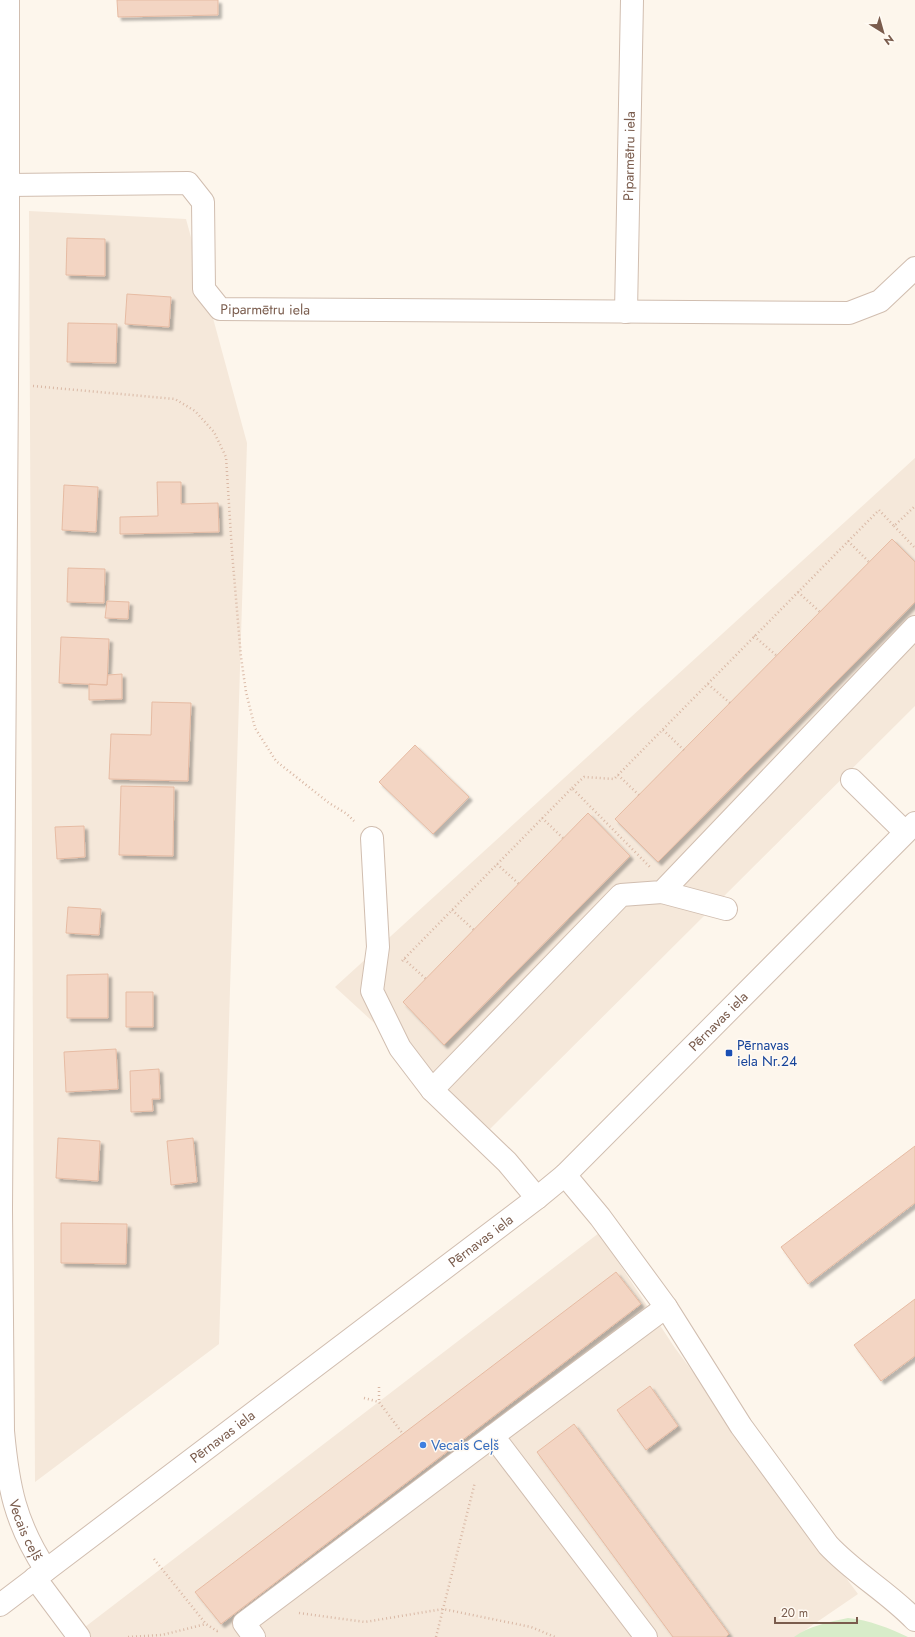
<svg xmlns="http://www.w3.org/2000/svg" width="915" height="1637" font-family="Jost,sans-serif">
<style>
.residential{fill:#f5e8da}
.green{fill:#d8ecc9}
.building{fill:#f3d5c3;stroke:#e6bba3;filter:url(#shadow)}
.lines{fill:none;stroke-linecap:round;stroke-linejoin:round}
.minor-casing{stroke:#d1beb0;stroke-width:24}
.path{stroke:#d9b8a5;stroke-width:2.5;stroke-dasharray:1 3;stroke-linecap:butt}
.minor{stroke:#fff;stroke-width:22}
.transit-dot{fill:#1a4fb4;stroke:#fffaf3;stroke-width:1.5}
.shop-dot{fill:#3f7fe0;stroke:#fffaf3;stroke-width:1.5}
.labels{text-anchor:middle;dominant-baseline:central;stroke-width:3;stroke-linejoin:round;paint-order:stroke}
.street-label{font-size:14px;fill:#7a5c4d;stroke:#fffaf3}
.transit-label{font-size:14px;fill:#164399;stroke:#fffaf3;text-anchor:start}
.shop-label{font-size:14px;fill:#366cbe;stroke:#fffaf3;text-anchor:start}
</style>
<defs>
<filter id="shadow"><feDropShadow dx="3.5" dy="3.5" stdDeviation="1" flood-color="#0004"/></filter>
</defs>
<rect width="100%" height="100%" fill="#fdf6ec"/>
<path class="residential" d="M29 211 186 219 247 443 219 1344 35 1482Z
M915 458V706L490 1129 335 987Z
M599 1233 675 1348 858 1594 795 1637H72Z"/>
<path class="green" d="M848 1618C869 1620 889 1628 908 1637H794C808 1626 830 1622 848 1618Z"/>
<path class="building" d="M117 0H218V15L118 17Z
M67 238 105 239V276L66 275Z
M127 294 171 297 169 327 125 324Z
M68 323 117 324 116 363 67 362Z
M157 482H181V504L218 503 219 532 120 534V517L158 516Z
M64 485 98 487 96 532 62 530Z
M892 539 915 562V602L658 862 615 819Z
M68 568 105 569 104 603 67 602Z
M107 601 129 602 128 619 105 618Z
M61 637 109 639 107 685 59 683Z
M122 674V699L89 700V684L107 685 108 675Z
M152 702 191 703 188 781 109 779 111 734 151 735Z
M415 745 469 797 433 834 379 782Z
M121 786 174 787 173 856 119 855Z
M588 813 630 856 444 1045 403 1002Z
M84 826 85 857 57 859 55 827Z
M68 907 101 909 99 935 66 933Z
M108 974V1018H67V975Z
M126 992H153V1027H126Z
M116 1049 118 1089 66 1092 64 1052Z
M159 1069 160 1099H152L153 1111 131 1112 130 1071Z
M58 1138 100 1141 98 1181 56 1178Z
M193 1138 197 1182 171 1185 167 1141Z
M915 1146V1203L808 1284 781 1247Z
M61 1223 127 1224 126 1264 61 1263Z
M616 1272 641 1304 221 1624 195 1592Z
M915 1299V1356L881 1381 854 1345Z
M650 1386 678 1426 646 1450 617 1410Z
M574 1424 729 1634 726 1637H673L537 1452Z"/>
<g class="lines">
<defs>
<g id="minor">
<path id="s1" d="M8 0V242L1 1209 3 1431C8 1486 15 1523 46 1570"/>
<path id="s2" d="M9 185 188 183 203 202 204 289 220 309 849 313 880 301 915 268"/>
<path id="s3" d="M626 312 632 0"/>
<path d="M852 780 905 832"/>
<path d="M372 838 378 947 372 991 400 1048 432 1090 507 1162 537 1198"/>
<path d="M662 892 726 909"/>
<path d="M432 1090 621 895 662 892 915 627"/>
<path d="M565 1175 600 1217 666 1307 741 1426 828 1545C854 1573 888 1592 915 1620"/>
<path d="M35 1578 79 1637"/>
<path id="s4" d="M0 1605 537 1198 565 1175 915 823"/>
<path d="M254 1637 244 1623 493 1436"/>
<path d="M646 1637 493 1436 666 1307"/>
</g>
</defs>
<use href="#minor" class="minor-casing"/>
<path class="path" d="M33 386 175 399 195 411 214 432 226 457 232 552 241 657 246 692 255 728 276 761 329 803 347 814 354 821
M894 526 915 548
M848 541 869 562
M798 592 820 612
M754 636 777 656
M708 684 730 703
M663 730 684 750
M618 775 639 795
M572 788 584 777 614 779 879 510 894 526 915 506
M542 818 563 838
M497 864 519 884
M452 910 474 930
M404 959 426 979
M402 961 572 788 650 867
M379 1387V1402
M364 1398 379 1402 403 1434
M154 1559 206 1624 217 1631 220 1630
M299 1613 365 1622 443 1609 531 1627 555 1637
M128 1637 162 1635 206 1624
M436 1637 475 1482"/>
<use href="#minor" class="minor"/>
</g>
<rect class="transit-dot" x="725" y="1049" width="8" height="8" rx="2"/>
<circle class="shop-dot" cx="423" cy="1445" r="4"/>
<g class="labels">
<g class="street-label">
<text stroke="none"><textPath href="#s3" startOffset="156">Piparmētru iela</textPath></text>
<text stroke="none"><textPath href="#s2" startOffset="361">Piparmētru iela</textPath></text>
<text stroke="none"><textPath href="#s4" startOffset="927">Pērnavas iela</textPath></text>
<text stroke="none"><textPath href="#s4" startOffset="603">Pērnavas iela</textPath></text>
<text stroke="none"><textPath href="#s4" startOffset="279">Pērnavas iela</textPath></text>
<text stroke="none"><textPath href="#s1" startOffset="1533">Vecais ceļš</textPath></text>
</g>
<g class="transit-label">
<text x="737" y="1045">Pērnavas<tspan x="737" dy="16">iela Nr.24</tspan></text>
</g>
<g class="shop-label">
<text x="431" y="1445">Vecais Ceļš</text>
</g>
</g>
<g transform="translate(883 32) rotate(143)" stroke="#fffaf3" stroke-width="3" paint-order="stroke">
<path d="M0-3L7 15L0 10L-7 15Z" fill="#7a5c4d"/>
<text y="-6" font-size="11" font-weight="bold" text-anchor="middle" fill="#7a5c4d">N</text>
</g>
<path d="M775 1617v6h82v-6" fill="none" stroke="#7a5c4d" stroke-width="2"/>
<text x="781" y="1617" font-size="12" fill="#7a5c4d" stroke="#fffaf3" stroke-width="3" paint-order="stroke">20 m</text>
</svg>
